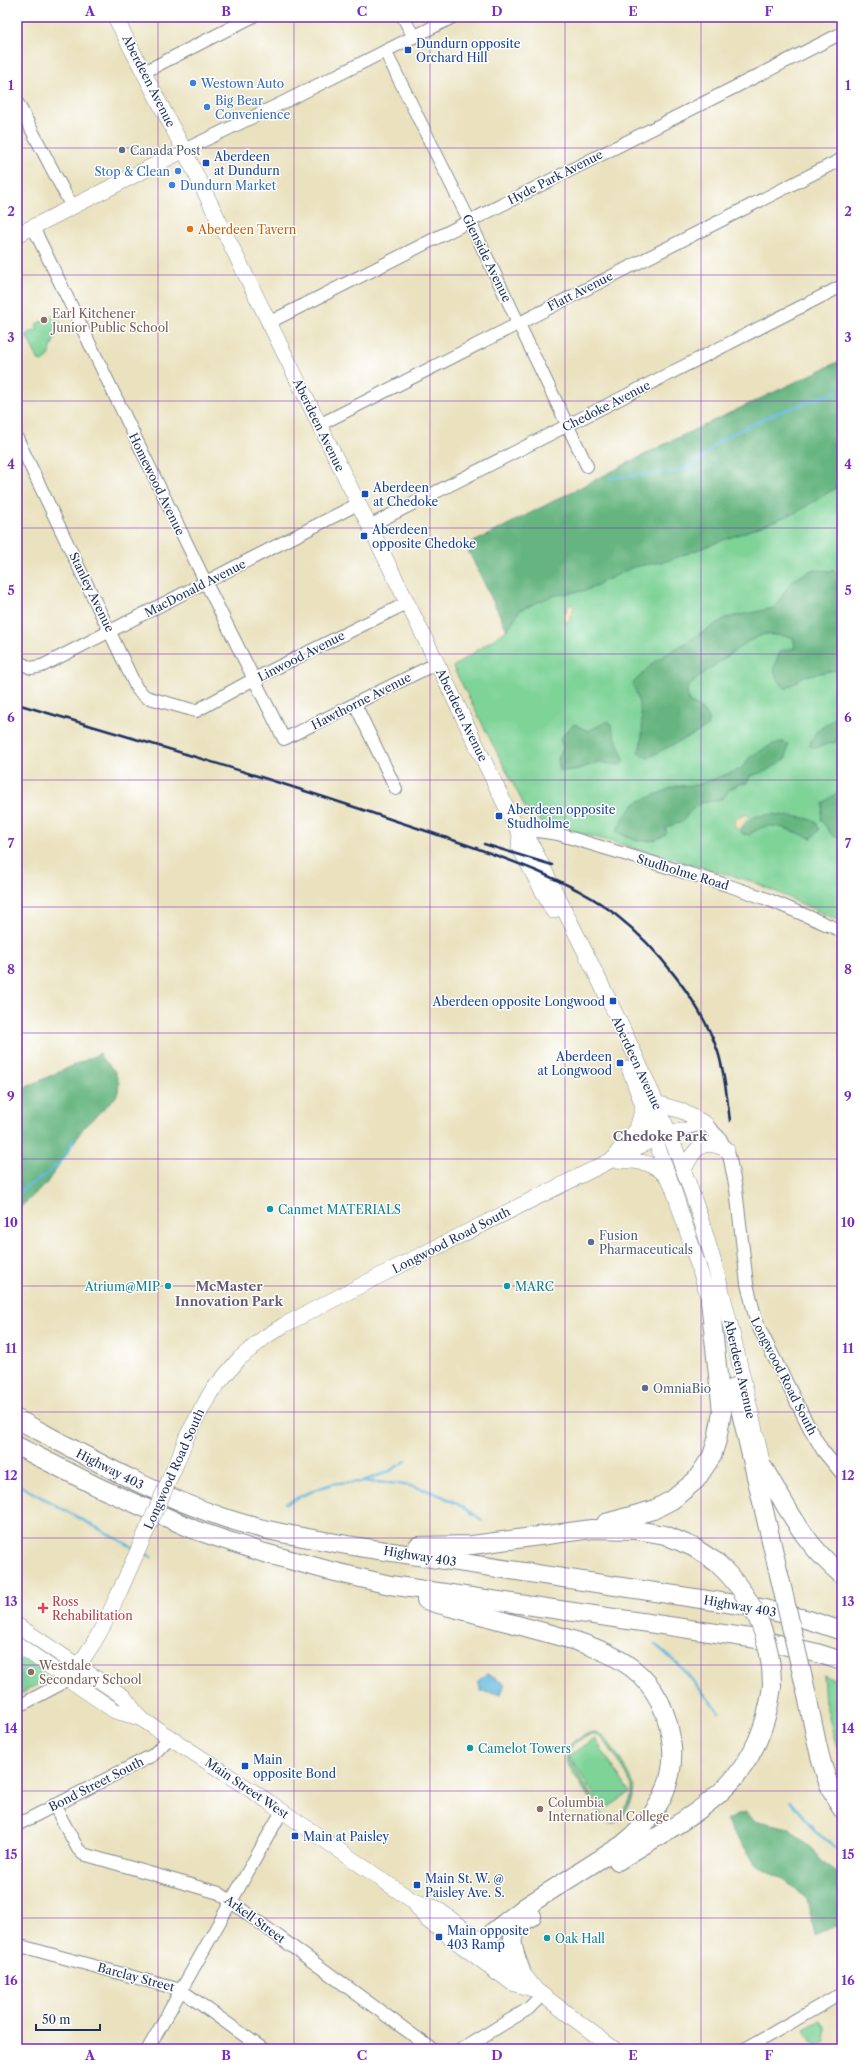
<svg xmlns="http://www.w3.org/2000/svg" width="859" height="2066" font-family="'Libre Caslon Text',serif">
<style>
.green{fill:#7ed397;stroke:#4c817a;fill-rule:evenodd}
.forest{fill:#66b580;stroke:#40726f}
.sand{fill:#eeda9e;stroke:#84847e}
.water{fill:#5fb6dc;stroke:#3d729d}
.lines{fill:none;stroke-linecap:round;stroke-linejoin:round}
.stream{stroke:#5fb6dc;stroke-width:2.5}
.minor-casing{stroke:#82888e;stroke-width:14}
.major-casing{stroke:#82888e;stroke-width:16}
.highway-casing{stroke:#82888e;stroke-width:20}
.minor{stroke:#fff;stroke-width:12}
.major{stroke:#fff;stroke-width:15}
.highway{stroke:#fff;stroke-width:18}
.rail{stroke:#1b2f5e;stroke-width:2.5}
.major-bridge-casing{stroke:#82888e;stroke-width:16;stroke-linecap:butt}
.highway-bridge-casing{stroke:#82888e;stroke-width:20;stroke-linecap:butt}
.major-bridge{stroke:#fff;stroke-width:15}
.highway-bridge{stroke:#fff;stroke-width:18}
.grid{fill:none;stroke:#7b2cbf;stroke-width:1;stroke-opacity:0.55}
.transit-dot{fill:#1a4fb4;stroke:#fff;stroke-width:1.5}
.shop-dot{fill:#3f7fe0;stroke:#fff;stroke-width:1.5}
.service-dot{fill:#5c6f8a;stroke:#fff;stroke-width:1.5}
.food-dot{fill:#e8710a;stroke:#fff;stroke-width:1.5}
.education-dot{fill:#8d6e63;stroke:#fff;stroke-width:1.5}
.culture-dot{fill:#0f9aa8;stroke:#fff;stroke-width:1.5}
.health-dot{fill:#e0444e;stroke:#fff;stroke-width:1.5}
.labels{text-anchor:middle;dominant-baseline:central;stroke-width:3;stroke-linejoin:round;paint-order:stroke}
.transit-label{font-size:12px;fill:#164399;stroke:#fff;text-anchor:start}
.street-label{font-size:12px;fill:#1b2f5e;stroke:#fff}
.shop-label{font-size:12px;fill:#366cbe;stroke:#fff;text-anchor:start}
.service-label{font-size:12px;fill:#4e5e75;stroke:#fff;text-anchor:start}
.food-label{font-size:12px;fill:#c56008;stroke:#fff;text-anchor:start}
.education-label{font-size:12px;fill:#785e54;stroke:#fff;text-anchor:start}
.culture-label{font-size:12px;fill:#0d838f;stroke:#fff;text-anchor:start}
.health-label{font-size:12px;fill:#be3a42;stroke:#fff;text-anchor:start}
.neighbourhood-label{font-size:13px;font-weight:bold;fill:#685b74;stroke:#fff}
.neatline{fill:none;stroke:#7b2cbf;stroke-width:1.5}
.grid-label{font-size:13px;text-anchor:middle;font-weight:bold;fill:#7b2cbf}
</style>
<rect width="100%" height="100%" fill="#fff"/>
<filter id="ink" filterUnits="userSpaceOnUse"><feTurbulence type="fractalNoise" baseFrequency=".025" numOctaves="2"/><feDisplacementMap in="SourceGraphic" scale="8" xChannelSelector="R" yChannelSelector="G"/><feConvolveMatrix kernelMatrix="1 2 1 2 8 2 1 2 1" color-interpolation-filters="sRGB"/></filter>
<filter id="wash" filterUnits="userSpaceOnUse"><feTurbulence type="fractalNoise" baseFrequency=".012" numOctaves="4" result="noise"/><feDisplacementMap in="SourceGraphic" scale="16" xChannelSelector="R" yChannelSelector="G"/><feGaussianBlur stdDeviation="0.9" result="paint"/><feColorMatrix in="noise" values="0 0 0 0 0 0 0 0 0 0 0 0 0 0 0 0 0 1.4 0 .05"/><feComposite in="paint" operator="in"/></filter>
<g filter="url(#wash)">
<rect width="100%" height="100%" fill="#eae2bf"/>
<path class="green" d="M52 316 57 318 60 324 47 359 42 362 39 361 26 335 38 329 36 324Z
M842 479V922L754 882 541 822 526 809 453 667 507 630 512 603Z
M17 1653 41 1670 45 1677 43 1682 17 1695Z
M823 1675 842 1682V1767L825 1703Z
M591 1733C596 1733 599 1733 603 1736 610 1742 632 1777 634 1786 635 1798 618 1834 604 1821L567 1763C562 1746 577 1737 591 1733ZM591 1735C594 1735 597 1735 600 1737 607 1741 631 1780 632 1787 633 1797 621 1818 613 1822L606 1820 568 1757C568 1745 580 1738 591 1735Z
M595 1739 630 1793 604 1810 569 1756Z
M820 2020 825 2028V2042L816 2047 805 2028Z"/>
<path class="forest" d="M842 360V484L797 512 764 525 667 561 633 567 587 590 552 596 520 610 507 630 466 546 677 438Z
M812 570 836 571 842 578V669L804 676 786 689C771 673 772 669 781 651L795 648 793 637 764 634 747 642 704 673 687 688 688 702 699 707 709 717 707 727C688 739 667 746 648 758L638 753C647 730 640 706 633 683L654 662 726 618 774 608 793 580Z
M842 713V740L815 748 809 745 817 731Z
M609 721 624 759V762L621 765C614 765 605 762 599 763 584 766 577 771 560 771L558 759 563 748 560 738 574 724 588 731Z
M782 742 788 744 786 758 766 771 750 776 747 783 739 784 729 790 723 798 715 801 703 802 690 811 682 822 666 827V834C649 846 632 841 616 831L625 816 636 803 676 786 697 785 741 769 750 757 771 745Z
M842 789V839L833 836 821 820 823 803Z
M773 814C788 817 802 816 816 821L819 830 812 838C790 832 769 816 750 835L743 834 740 830 753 817Z
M101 1053 100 1056 114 1070 119 1083 118 1092 115 1098 84 1127 46 1184 17 1210V1091Z
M746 1813 754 1820 789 1828 827 1865 842 1875V1922L815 1936 807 1899 797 1889 756 1864 726 1821 737 1815Z"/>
<path class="sand" d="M569 605H573L574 607 569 620 567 622 564 620V615Z
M747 814 749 817 740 829 736 828 734 826 736 819Z"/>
<path class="water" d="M487 1674 505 1684 501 1694 481 1692 478 1681Z"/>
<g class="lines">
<path class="stream" d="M610 478 682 471 705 456 720 440 772 415 835 392 842 391
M17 1193C40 1178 64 1168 73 1140
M363 1481 388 1472 406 1461
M17 1484 134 1548
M286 1503C301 1496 316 1489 332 1484 342 1482 355 1482 365 1482 411 1481 446 1493 482 1520
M142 1552 152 1557
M656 1645 682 1668 719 1712
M790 1801 817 1833 842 1852"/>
</g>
</g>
<g filter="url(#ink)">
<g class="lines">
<defs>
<path id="minor" d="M403 17 414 37
M385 51 469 220 587 466
M144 72 252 17
M17 102 72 207
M184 150 282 103 453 17
M33 227 206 583 284 739 437 663
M268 323 842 33
M319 425 842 159
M17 438 137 689 146 697 196 711 254 679 407 603
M369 526 842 286
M17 661 31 668 42 666 358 504
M355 704 396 789
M520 834 538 831 558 834 727 885 767 899 842 931
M668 1132 706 1124 720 1138 729 1155 736 1189 747 1284 757 1324 810 1429 823 1451 842 1474
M17 1707 59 1685 67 1678
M54 1805 78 1849 83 1854 219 1893 432 2049
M17 1825 153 1755 170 1737
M17 1945 181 1990 263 2049
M148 2049 282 1811
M462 2049 528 2009 542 1995
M745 2049 842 1993"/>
<path id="major" d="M115 17 184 150 437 663 511 817 520 834 531 843C585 953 646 1067 688 1182 722 1275 741 1373 764 1469
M17 235 184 150
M520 834 519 847 553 911
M629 1068 673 1188 713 1311
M656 1103 682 1111 706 1124
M617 1153 637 1129 643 1107
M614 1160C635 1161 656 1160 669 1180
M684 1170C694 1148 703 1137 727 1150
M177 1462 187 1436 211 1392 239 1359 265 1337 284 1325 383 1274 668 1132
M17 1625 124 1697 140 1718
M17 1644 115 1711 140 1718 269 1802 413 1901 436 1908 521 1971 536 1990 614 2049
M72 1672C93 1649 106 1621 119 1593
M413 1901 427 1920 512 1983 536 1990"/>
<path id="highway" d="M735 1387 781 1583
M17 1419C86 1456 154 1495 228 1519 270 1533 315 1539 359 1547L760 1608 809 1620 842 1631
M17 1446 100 1488 195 1530 261 1552 327 1570 390 1585 757 1639 817 1653 842 1661
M764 1469C789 1510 803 1543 842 1575
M606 1523 653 1510 672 1500 696 1480 712 1456 717 1440 722 1412 710 1301
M418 1546 472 1545 592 1529 636 1530 665 1535 693 1547 716 1562
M426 1600C439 1605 455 1608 469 1612 497 1619 524 1627 551 1634 615 1651 665 1672 672 1747 675 1787 653 1821 622 1845L525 1907 494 1931 484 1944 486 1953 496 1971
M806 1691C814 1726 821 1781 842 1809
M618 1861C696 1811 759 1789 772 1686
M521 1971C511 1945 505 1933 532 1916"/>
</defs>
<use href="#minor" class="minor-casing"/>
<use href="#major" class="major-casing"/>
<use href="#highway" class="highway-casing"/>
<use href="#minor" class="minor"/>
<use href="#major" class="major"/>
<use href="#highway" class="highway"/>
<path class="rail" d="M17 704C143 741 269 778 393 820 442 836 491 852 539 872 566 884 593 896 616 915 656 946 702 1004 718 1052 725 1074 727 1098 730 1121
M484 844 552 865"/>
<defs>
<path id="major-bridge" d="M119 1593 177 1462"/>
<path id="highway-bridge" d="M716 1562C753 1596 772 1636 772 1686
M781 1583 806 1691"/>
</defs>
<use href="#major-bridge" class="major-bridge-casing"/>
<use href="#highway-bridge" class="highway-bridge-casing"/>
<use href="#major-bridge" class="major-bridge"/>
<use href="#highway-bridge" class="highway-bridge"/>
</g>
</g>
<path class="grid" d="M158 17V2049M294 17V2049M430 17V2049M565 17V2049M701 17V2049M17 148H842M17 275H842M17 401H842M17 528H842M17 654H842M17 780H842M17 907H842M17 1033H842M17 1159H842M17 1286H842M17 1412H842M17 1538H842M17 1665H842M17 1791H842M17 1918H842"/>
<g class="transit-dot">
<rect x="404" y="46" width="8" height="8" rx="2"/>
<rect x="202" y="159" width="8" height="8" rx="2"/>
<rect x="361" y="490" width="8" height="8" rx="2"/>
<rect x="360" y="532" width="8" height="8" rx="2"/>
<rect x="495" y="812" width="8" height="8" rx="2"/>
<rect x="609" y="997" width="8" height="8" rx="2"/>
<rect x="616" y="1059" width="8" height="8" rx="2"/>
<rect x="241" y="1762" width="8" height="8" rx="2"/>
<rect x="291" y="1832" width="8" height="8" rx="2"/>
<rect x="413" y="1881" width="8" height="8" rx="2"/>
<rect x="435" y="1933" width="8" height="8" rx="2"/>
</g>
<g class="shop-dot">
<circle cx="193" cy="83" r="4"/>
<circle cx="207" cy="107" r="4"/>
<circle cx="178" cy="171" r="4"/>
<circle cx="172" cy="185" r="4"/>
</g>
<g class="service-dot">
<circle cx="122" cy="150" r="4"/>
<circle cx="591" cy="1242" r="4"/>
<circle cx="645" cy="1388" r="4"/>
</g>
<circle class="food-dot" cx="190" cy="229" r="4"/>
<g class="education-dot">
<circle cx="44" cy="320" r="4"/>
<circle cx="31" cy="1672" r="4"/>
<circle cx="540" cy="1809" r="4"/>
</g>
<g class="culture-dot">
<circle cx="270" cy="1209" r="4"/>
<circle cx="168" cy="1286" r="4"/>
<circle cx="507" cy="1286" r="4"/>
<circle cx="470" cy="1748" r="4"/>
<circle cx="547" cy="1938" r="4"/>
</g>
<path class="health-dot" d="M41 1602h4v4h4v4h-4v4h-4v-4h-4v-4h4z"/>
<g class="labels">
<g class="transit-label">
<text x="416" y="43">Dundurn opposite<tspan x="416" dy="14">Orchard Hill</tspan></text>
<text x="214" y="156">Aberdeen<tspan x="214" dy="14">at Dundurn</tspan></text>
<text x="373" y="487">Aberdeen<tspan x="373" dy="14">at Chedoke</tspan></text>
<text x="372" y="529">Aberdeen<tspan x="372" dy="14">opposite Chedoke</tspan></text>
<text x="507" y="809">Aberdeen opposite<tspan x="507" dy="14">Studholme</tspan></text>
<text x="605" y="1001" text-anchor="end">Aberdeen opposite Longwood</text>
<text x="612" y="1056" text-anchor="end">Aberdeen<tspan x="612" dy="14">at Longwood</tspan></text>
<text x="253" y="1759">Main<tspan x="253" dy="14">opposite Bond</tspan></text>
<text x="303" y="1836">Main at Paisley</text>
<text x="425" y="1878">Main St. W. @<tspan x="425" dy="14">Paisley Ave. S.</tspan></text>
<text x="447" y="1930">Main opposite<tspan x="447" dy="14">403 Ramp</tspan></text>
</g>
<g class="street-label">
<text transform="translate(149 81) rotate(63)">Aberdeen Avenue</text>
<text transform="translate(555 177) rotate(-27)">Hyde Park Avenue</text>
<text transform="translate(487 258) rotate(64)">Glenside Avenue</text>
<text transform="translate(580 291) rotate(-27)">Flatt Avenue</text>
<text transform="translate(606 406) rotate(-27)">Chedoke Avenue</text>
<text transform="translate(319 425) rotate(64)">Aberdeen Avenue</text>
<text transform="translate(157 484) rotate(64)">Homewood Avenue</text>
<text transform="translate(195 588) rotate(-27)">MacDonald Avenue</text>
<text transform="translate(92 592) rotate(64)">Stanley Avenue</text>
<text transform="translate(301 656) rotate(-27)">Linwood Avenue</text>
<text transform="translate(361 701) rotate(-27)">Hawthorne Avenue</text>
<text transform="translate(462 715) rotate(64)">Aberdeen Avenue</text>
<text transform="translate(683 872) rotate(17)">Studholme Road</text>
<text transform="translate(637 1063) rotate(65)">Aberdeen Avenue</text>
<text transform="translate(451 1240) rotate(-27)">Longwood Road South</text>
<text transform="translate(740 1369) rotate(77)">Aberdeen Avenue</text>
<text transform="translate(784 1376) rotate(63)">Longwood Road South</text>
<text transform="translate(110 1469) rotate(27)">Highway 403</text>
<text transform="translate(174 1469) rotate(-66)">Longwood Road South</text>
<text transform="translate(420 1556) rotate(9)">Highway 403</text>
<text transform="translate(740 1606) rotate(10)">Highway 403</text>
<text transform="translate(96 1784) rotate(-27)">Bond Street South</text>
<text transform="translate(247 1788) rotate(34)">Main Street West</text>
<text transform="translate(255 1919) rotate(36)">Arkell Street</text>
<text transform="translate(136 1977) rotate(15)">Barclay Street</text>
</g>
<g class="shop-label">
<text x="201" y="83">Westown Auto</text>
<text x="215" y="100">Big Bear<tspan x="215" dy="14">Convenience</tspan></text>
<text x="170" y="171" text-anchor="end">Stop &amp; Clean</text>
<text x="180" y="185">Dundurn Market</text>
</g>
<g class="service-label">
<text x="130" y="150">Canada Post</text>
<text x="599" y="1235">Fusion<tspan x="599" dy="14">Pharmaceuticals</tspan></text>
<text x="653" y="1388">OmniaBio</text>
</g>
<g class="food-label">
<text x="198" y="229">Aberdeen Tavern</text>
</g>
<g class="education-label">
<text x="52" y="313">Earl Kitchener<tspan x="52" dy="14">Junior Public School</tspan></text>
<text x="39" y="1665">Westdale<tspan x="39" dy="14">Secondary School</tspan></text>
<text x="548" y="1802">Columbia<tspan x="548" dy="14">International College</tspan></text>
</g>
<g class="culture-label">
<text x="278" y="1209">Canmet MATERIALS</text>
<text x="160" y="1286" text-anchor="end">Atrium@MIP</text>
<text x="515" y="1286">MARC</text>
<text x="478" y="1748">Camelot Towers</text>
<text x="555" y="1938">Oak Hall</text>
</g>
<g class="health-label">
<text x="52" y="1601">Ross<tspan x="52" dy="14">Rehabilitation</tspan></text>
</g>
<g class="neighbourhood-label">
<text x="660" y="1136">Chedoke Park</text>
<text x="229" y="1286">McMaster<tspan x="229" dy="15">Innovation Park</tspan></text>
</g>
</g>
<rect width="859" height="2066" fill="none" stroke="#fff" stroke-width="44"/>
<path d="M36 2024v6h64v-6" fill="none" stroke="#1b2f5e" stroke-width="2"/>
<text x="42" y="2024" font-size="12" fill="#1b2f5e" stroke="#ffffff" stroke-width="3" paint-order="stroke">50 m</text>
<rect x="22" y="22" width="815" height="2022" class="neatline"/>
<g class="grid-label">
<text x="90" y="16">A</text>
<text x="226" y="16">B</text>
<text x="362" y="16">C</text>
<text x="497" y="16">D</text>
<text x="633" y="16">E</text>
<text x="769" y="16">F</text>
<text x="11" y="90">1</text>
<text x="848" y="90">1</text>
<text x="11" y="216">2</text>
<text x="848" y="216">2</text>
<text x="11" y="342">3</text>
<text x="848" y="342">3</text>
<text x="11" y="469">4</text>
<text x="848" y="469">4</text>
<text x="11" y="595">5</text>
<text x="848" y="595">5</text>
<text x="11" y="722">6</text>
<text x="848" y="722">6</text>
<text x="11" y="848">7</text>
<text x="848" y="848">7</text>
<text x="11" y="974">8</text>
<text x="848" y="974">8</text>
<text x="11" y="1101">9</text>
<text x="848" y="1101">9</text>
<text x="11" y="1227">10</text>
<text x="848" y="1227">10</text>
<text x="11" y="1353">11</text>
<text x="848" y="1353">11</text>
<text x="11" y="1480">12</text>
<text x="848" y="1480">12</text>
<text x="11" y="1606">13</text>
<text x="848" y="1606">13</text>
<text x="11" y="1733">14</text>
<text x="848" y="1733">14</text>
<text x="11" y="1859">15</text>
<text x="848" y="1859">15</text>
<text x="11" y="1985">16</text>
<text x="848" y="1985">16</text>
<text x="90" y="2060">A</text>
<text x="226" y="2060">B</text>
<text x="362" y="2060">C</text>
<text x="497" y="2060">D</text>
<text x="633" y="2060">E</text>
<text x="769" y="2060">F</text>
</g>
</svg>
